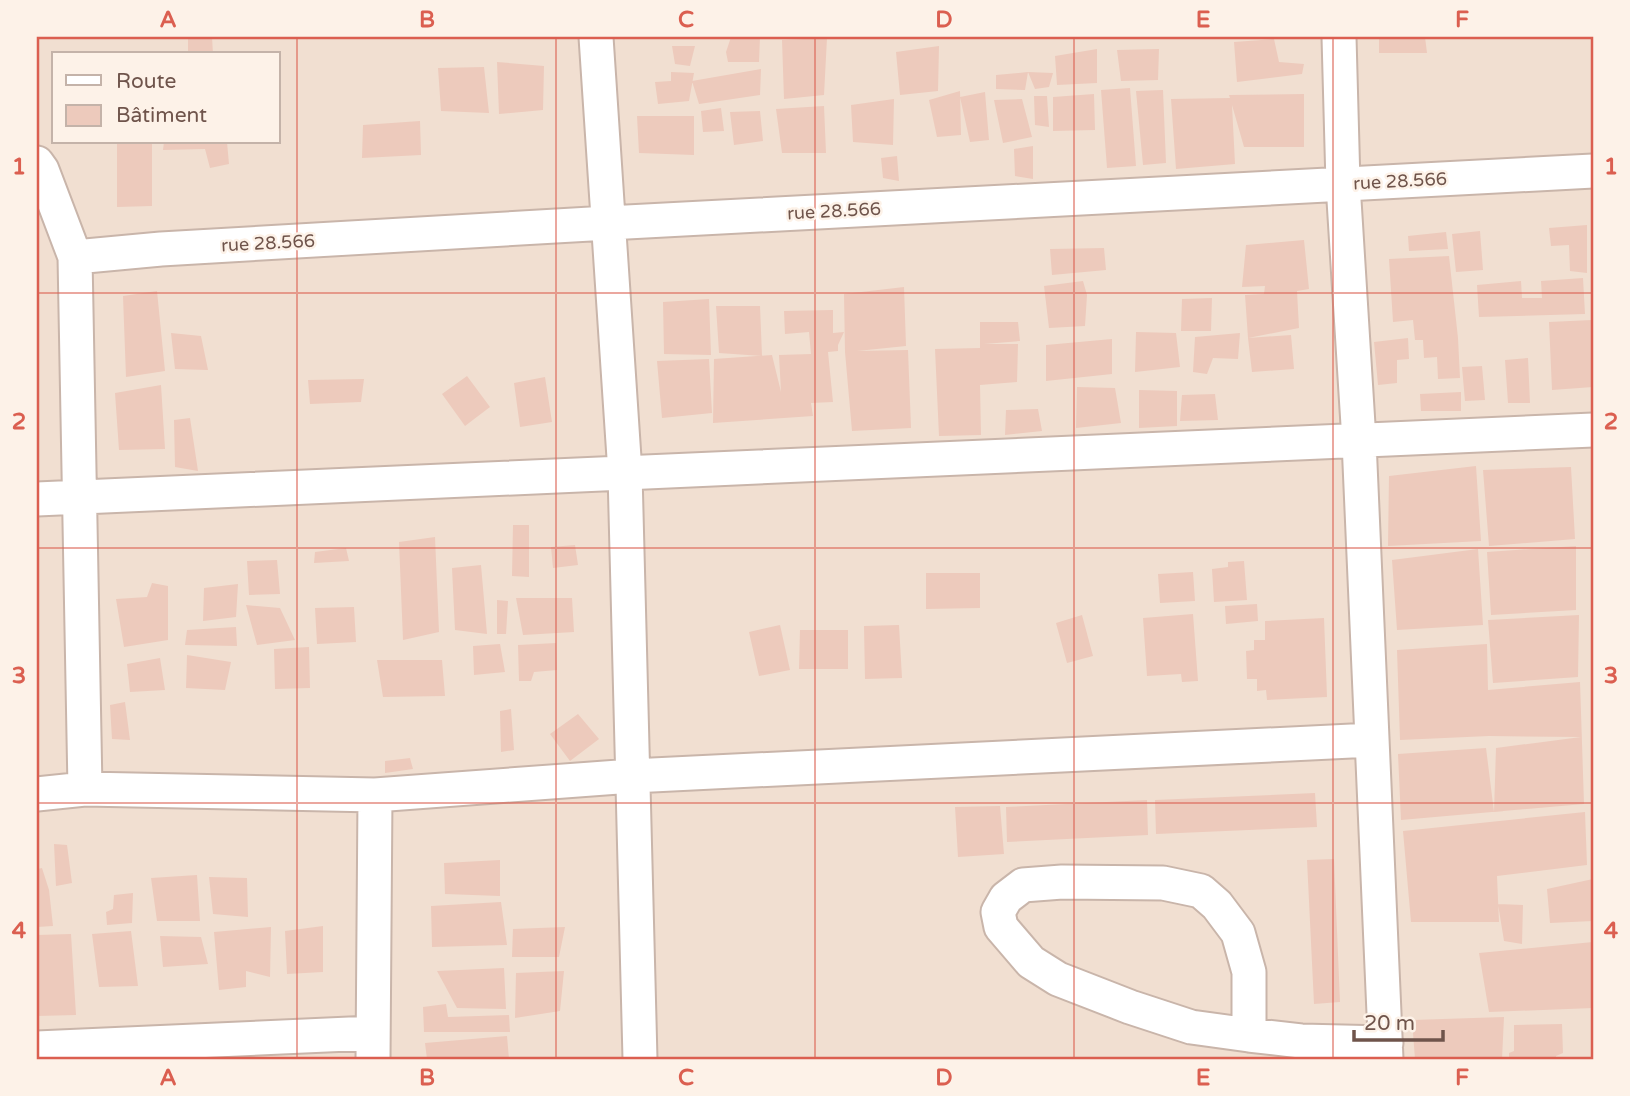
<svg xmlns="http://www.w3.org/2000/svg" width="1630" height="1096" font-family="'Varela Round',sans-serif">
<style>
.residential{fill:#f1dfd1;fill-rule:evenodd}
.building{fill:#edcabc}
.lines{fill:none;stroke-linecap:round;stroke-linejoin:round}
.minor-casing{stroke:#c9b5aa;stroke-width:37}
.minor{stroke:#fff;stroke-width:33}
.grid{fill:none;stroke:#db5f50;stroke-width:2;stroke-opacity:0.55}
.labels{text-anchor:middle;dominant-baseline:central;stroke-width:5;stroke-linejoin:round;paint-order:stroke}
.street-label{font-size:18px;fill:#6f544b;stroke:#fdf2e8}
.neatline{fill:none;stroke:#db5f50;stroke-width:2.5}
.grid-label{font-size:23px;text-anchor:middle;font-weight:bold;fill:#db5f50}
</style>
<rect width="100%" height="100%" fill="#faeee2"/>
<path class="residential" d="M37 37H1593V1059H37ZM54 54H278V142H54Z"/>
<path class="building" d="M188 37H212L213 54H188Z
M731 37H760L759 62H728L726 52Z
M1379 37H1425L1427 53H1379Z
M827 38 824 95 784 99 782 40Z
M1274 39 1279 62 1304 64 1302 74 1237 82 1234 42Z
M672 46H695L690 66 675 64Z
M939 46 938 91 900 95 896 52Z
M1097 49V83L1057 85 1055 56Z
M1159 49 1158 80 1121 81 1117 50Z
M497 62 544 66 543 110 499 114Z
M484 67 489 113 441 111 438 68Z
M761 69 760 95 699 104 692 81Z
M671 72 694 73 689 101 658 104 655 82 671 81Z
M1028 72 1053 73 1049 87 1035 89Z
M1028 72 1025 90 996 89V75Z
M1130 88 1136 166 1107 168 1101 90Z
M1163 90 1166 163 1143 165 1136 91Z
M960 91 961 135 937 137 929 100Z
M985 92 989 140 970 142 960 97Z
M1094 94 1095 130 1053 131V97Z
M1304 94V147H1244L1232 105 1235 164 1176 169 1171 99 1230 98 1229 95Z
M1034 96H1047L1049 127 1035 125Z
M894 99 893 145 853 142 851 105Z
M1022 99 1032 137 1003 143 994 100Z
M824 106 826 153H782L776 109Z
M721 108 724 131 703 132 701 111Z
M760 111 763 141 734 145 730 112Z
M637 116H694V155L639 153Z
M420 121 421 155 362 158 363 125Z
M117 142H152V206L117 207Z
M164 142H227L229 164 210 168 205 149 163 150Z
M1033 146V179L1015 176 1014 149Z
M897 156 899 181 883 178 881 158Z
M1587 225V273L1570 271 1569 245 1551 246 1549 228Z
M1480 231 1483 270 1456 272 1452 234Z
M1446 232 1448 249 1409 251 1408 236Z
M1304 240 1309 289 1297 291 1299 328 1248 338 1291 335 1294 369 1252 372 1248 338 1245 295 1264 294 1265 286 1242 287 1246 245Z
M1104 248 1106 270 1052 275 1050 249Z
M1449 256 1458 338 1460 378 1438 379 1437 357 1424 358 1423 340H1415L1413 320 1393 322 1389 259Z
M1583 278 1585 314 1479 317 1477 285 1521 281 1522 298H1542L1541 281Z
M1083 281 1087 295 1085 326 1049 328 1044 286Z
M904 287 906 346 857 351 908 350 911 428 852 431 845 352 844 294Z
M157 291 165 371 126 377 123 296Z
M1212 298 1211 331H1181L1182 299Z
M709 299 711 355 664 354 663 302Z
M716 306H760L762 356 719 353Z
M833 310V333L844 332 838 345V351L828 352 833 402 811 403 813 416 713 423 714 359 772 355 781 392 779 355 811 354 809 332 785 334 784 311Z
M1592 320 1593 387 1552 390 1549 322Z
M980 322H1018L1020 341 984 344H1018L1017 382 980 385 981 435 939 436 935 349 980 348Z
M1136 332 1176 333 1180 367 1135 372Z
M171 333 201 336 208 370 175 369Z
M1240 333 1238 359 1213 358 1207 374 1193 372 1195 337Z
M1408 338 1409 359 1397 360V383L1378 385 1374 342Z
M1112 339V374L1046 381V345Z
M1528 358 1530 403H1508L1505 360Z
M709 359 712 413 662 418 657 361Z
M1482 366 1485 400 1465 401 1462 367Z
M467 376 490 407 465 426 442 394Z
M545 377 552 422 520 427 514 383Z
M364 379 361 402 310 404 308 380Z
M161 385 165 449 119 450 115 393Z
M1077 387 1115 388 1121 423 1076 428Z
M1139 390 1177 391V426L1139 428Z
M1461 392V411H1421L1420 394Z
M1215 394 1218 420 1180 421 1182 395Z
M1038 409 1042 431 1005 435 1006 410Z
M190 418 198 471 175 467 174 420Z
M1476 466 1481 541 1388 546 1389 476Z
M1571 467 1575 539 1489 546 1483 470Z
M513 525H529V577L512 576Z
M435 537 439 632 403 640 399 542Z
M575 545 578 565 553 568 551 547Z
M1576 546V610L1491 615 1487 552Z
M346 548 349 561 314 563 315 552Z
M1478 549 1483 625 1397 630 1392 560Z
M277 560 280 594 249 595 247 561Z
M1244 561 1247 600 1214 602 1212 569 1228 567V562Z
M481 565 487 634 455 630 452 568Z
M1193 572 1195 601 1160 603 1158 574Z
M926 573H980V608L926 609Z
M152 583 168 586V640L124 647 116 599 147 597Z
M238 584 236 617 203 621 204 588Z
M516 598H572L574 632 523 635Z
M497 600 508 601 506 634H497Z
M1257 604 1258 621 1226 624 1225 606Z
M246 605 280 608 295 640 257 645Z
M354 607 356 642 317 644 315 608Z
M1193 614 1198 681 1182 682 1181 674 1147 676 1143 618Z
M1082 615 1093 656 1067 663 1056 623Z
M1579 615 1578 677 1493 683 1488 620Z
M1324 618 1327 697 1267 700 1266 690 1257 691V679H1247L1246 651 1254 650V640H1265V621Z
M780 625 790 670 759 676 749 632Z
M899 625 902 678 865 679 864 626Z
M236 627 237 646 185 645 187 630Z
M800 630H848V669H799Z
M556 643 557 670 534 672 531 681H519L518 645Z
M500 644 505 672 474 675 473 646Z
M1487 644 1488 690 1580 682 1584 804 1401 820 1398 754 1486 748 1494 812 1496 748 1581 737 1489 736 1400 740 1397 650Z
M309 647 310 688 275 689 274 649Z
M187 655 231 662 225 690 186 688Z
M160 658 165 690 130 692 127 664Z
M377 660H442L445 696 383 697Z
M125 702 130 740 112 739 110 705Z
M511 709 514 750 501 752 500 711Z
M578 714 599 739 570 761 550 734Z
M410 758 413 769 385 773V761Z
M1315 793 1317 827 1156 834 1155 800Z
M1147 800 1148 835 1007 842 1006 807Z
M1000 806 1004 854 958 857 955 807Z
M1585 812 1587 865 1497 876 1499 922H1411L1403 831Z
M54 844 67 845 72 883 56 886Z
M1334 859 1340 1002 1314 1004 1307 860Z
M500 860V896L445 894 444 863Z
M42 868 49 890 53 926 37 927V869Z
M197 875 200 921H157L151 878Z
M209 877 247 878 248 917 213 914Z
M1593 879V921L1550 923 1547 889Z
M133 893 132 923 107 925 106 912 113 909 114 895Z
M501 902 507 945 432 947 431 906Z
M1498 904 1523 905 1522 944 1504 941Z
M323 926V972L287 974 285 931Z
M271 927 270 977 246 971V987L219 990 214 932Z
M565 927 559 957H512L513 929Z
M131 931 138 986 99 987 92 934Z
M71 934 76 1015 37 1016V935Z
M160 936 201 937 208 964 163 967Z
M1593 942V1008L1489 1012 1479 953Z
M504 968 506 1009 457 1008 437 971Z
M564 971 560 1011 515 1018 516 973Z
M446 1004 448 1017 509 1015 510 1032H424L423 1007Z
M1504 1017 1502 1059H1415L1412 1020Z
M1562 1024 1563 1053 1556 1056V1059H1509V1053L1514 1051V1025Z
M507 1036 509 1059H427L425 1043Z"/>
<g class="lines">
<defs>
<path id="minor" d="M596 37 625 473 640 1059
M1339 37 1343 184 1359 441 1386 1059
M37 163 42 170 75 257 85 789
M75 257 161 249 608 223 1593 171
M37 499 1593 430
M37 794 85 789 375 795 632 776 1372 740
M1249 1035V972L1238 933 1217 905 1201 891 1163 883 1062 882 1023 885 1006 898 998 912 1001 927 1031 962 1058 979 1130 1007 1191 1027 1249 1035 1301 1041 1386 1043
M37 1048 372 1033
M373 1059 375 795"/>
</defs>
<use href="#minor" class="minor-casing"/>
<use href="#minor" class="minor"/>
</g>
<path class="grid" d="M297 37V1059M556 37V1059M815 37V1059M1074 37V1059M1333 37V1059M37 293H1593M37 548H1593M37 803H1593"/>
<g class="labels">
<g class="street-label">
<text transform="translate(1400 181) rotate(-3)">rue 28.566</text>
<text transform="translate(834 211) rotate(-3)">rue 28.566</text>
<text transform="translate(268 243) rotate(-3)">rue 28.566</text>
</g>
</g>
<rect width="1630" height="1096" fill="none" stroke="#fdf2e8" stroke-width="77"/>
<rect x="52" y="52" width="228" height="91" fill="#fdf2e8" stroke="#c4b3a9" stroke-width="2"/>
<rect x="66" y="75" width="35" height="10" fill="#ffffff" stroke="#c4b3a9" stroke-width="2"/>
<text x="116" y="88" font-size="21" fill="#6f544b">Route</text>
<rect x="66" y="105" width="35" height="21" fill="#edcabc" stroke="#c4b3a9" stroke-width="2"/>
<text x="116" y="122" font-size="21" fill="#6f544b">Bâtiment</text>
<path d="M1354 1030v10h89v-10" fill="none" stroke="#6f544b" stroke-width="3.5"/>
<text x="1364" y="1030" font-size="21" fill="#6f544b" stroke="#fdf2e8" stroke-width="5" paint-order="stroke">20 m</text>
<rect x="38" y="38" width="1554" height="1020" class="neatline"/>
<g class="grid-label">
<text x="168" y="27">A</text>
<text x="427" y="27">B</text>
<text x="686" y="27">C</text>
<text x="944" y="27">D</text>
<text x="1203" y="27">E</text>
<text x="1462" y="27">F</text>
<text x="19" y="174">1</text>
<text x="1611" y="174">1</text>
<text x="19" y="429">2</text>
<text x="1611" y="429">2</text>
<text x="19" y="683">3</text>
<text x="1611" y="683">3</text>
<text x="19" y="938">4</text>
<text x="1611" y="938">4</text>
<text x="168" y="1085">A</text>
<text x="427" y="1085">B</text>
<text x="686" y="1085">C</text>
<text x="944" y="1085">D</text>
<text x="1203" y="1085">E</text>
<text x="1462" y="1085">F</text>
</g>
</svg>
